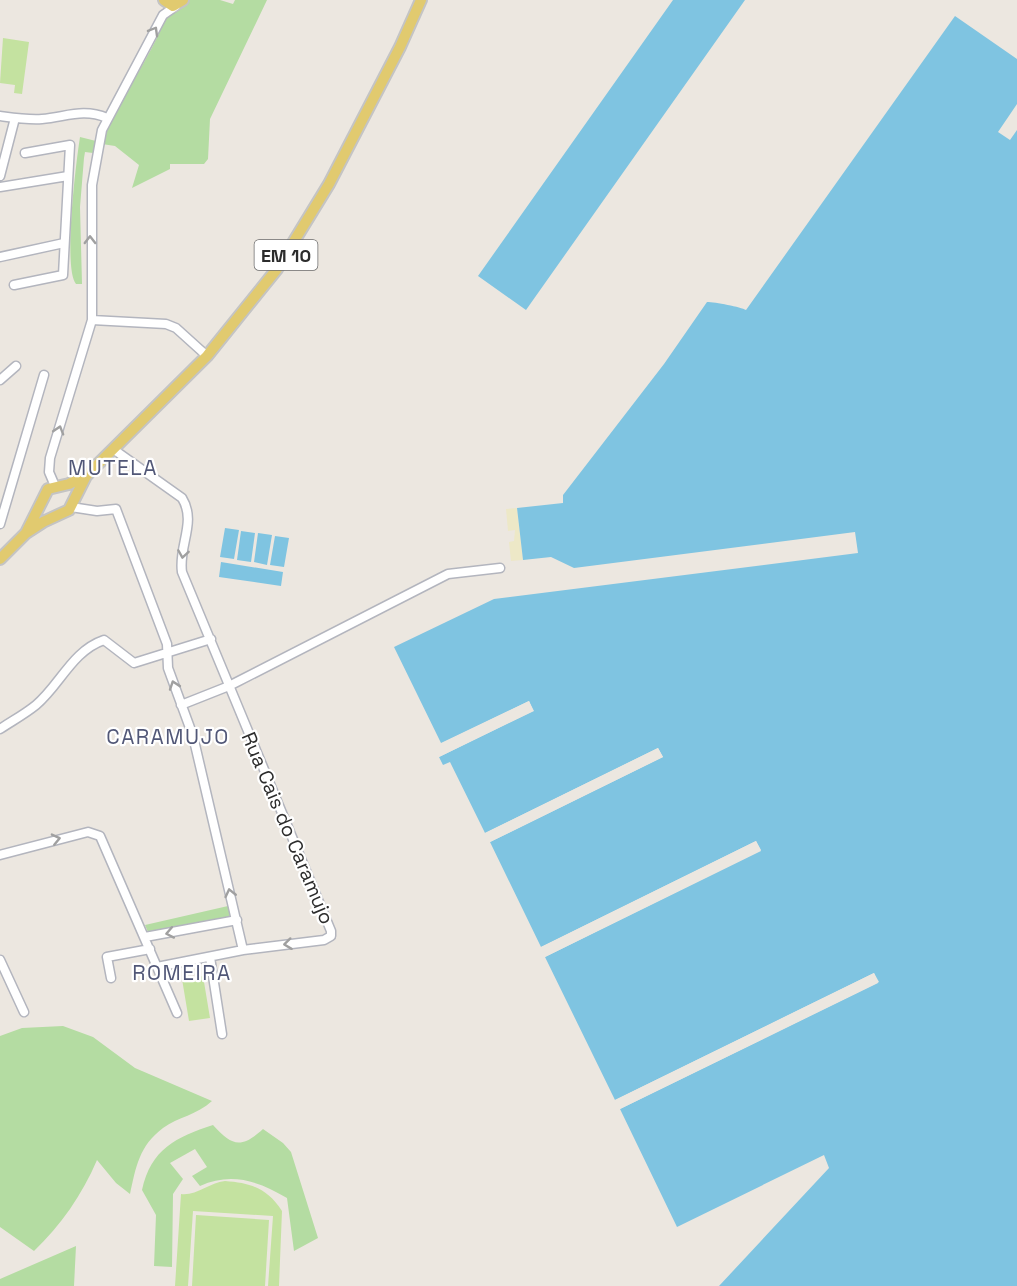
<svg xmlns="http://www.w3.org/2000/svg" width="1017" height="1286" font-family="'Space Grotesk',sans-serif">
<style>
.green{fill:#b4dca2}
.sand{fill:#ede8c7}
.pitch{fill:#c4e2a0}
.water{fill:#7fc4e1}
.pier{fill:#ece7e0}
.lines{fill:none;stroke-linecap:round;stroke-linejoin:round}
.minor-casing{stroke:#b3b5be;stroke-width:11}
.major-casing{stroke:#c4c4c4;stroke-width:14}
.minor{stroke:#fff;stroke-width:8}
.major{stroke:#e1ca6f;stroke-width:10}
.oneway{stroke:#a0a0a0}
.labels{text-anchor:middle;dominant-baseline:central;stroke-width:4.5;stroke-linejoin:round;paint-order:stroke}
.shield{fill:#fff;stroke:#6b6b6b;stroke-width:1.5}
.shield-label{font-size:18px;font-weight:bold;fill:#2c2c2c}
.street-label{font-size:20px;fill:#2c2c2c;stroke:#fff}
.neighbourhood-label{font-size:21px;letter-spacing:1.5px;fill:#515777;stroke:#fff}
</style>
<rect width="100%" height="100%" fill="#ece7e0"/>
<path class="green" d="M188 0H220L233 4 235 0H267L210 119 208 159 204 164H170V169L132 188 139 165 115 146 102 144C118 98 150 61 166 16L184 6Z
M80 137 96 141 93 153 85 152 84 158 80 207 82 284H76C63 269 76 162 80 137Z
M228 906 230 917 148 932 145 925Z
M63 1026 93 1037 135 1068 212 1101C197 1115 178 1117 163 1128 139 1146 136 1167 130 1194L116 1183 97 1160C82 1195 61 1225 34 1251L0 1227V1036L22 1028Z
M213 1125C232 1146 241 1149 263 1129L283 1143 291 1152 318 1238 294 1251 287 1198C259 1181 231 1172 200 1186L192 1176 207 1167 195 1149 170 1163 183 1179 173 1194 172 1267 154 1266 156 1215 142 1190C151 1149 176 1137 213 1125Z
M76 1246 74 1286H0V1279Z"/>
<path class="sand" d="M517 508 523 560 511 561 509 542 514 541 515 530 508 531 506 509Z"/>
<path class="pitch" d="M3 38 29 42 22 94 14 93 15 85 0 83Z
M203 976 210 1018 189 1021 182 979Z
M225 1181C251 1183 267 1188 282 1211L279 1286H268L273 1216 193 1211 188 1286H175L181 1194C196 1196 209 1183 225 1181Z
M196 1215 269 1220 265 1286H192Z"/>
<path class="water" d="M673 0H745L526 310 478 276Z
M955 16 1017 59V104L998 132 1010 140 1017 130V1286H719L829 1168 824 1155 677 1227 620 1109 878 983 874 973 615 1100 545 957 761 850 756 841 541 947 490 842 663 757 658 748 485 833 450 762 443 765 439 757 533 711 529 701 441 743 394 647 494 599 858 553 855 532 574 568 551 557 523 560 517 508 563 503V495L664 364 707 302C715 302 741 307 746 310Z
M225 528 239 530 234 559 220 557Z
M241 531 255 533 251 562 237 560Z
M258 533 272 535 267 565 254 562Z
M275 536 289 538 284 567 270 565Z
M221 562 283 572 281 586 219 577Z"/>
<path class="pier" d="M529 701 534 711 439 757 438 754 530 709 527 705 442 746 438 745Z
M658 748 663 757 490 842 488 840 659 756 657 752 486 836 485 833Z
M756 841 761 851 545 957 544 954 757 849 755 845 542 950 541 947Z
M874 973 879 982 620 1109 618 1106 875 981 873 977 616 1102 615 1100Z"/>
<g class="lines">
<defs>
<path id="minor" d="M0 116C15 118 28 120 42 119 66 117 83 108 107 118
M0 176 15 118
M0 187 68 176
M0 257 64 243
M14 285 63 275 70 145 25 153
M92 320 166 324 176 328 207 356
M0 380 16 366
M113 449 182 498C197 522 178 546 182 572L331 931V936L324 940 243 950 157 967
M55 486 49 472 50 458 92 320V185L102 130 163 15 176 6
M71 507 97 511 116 509 167 644 168 668 193 736 243 950
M0 524 44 375
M181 705 229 686 448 574 500 568
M0 729C12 721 25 714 36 705 60 685 72 651 104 640L134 663 211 639
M0 855 88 832 100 836 177 1013
M145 937 237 920
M210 957 222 1034
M0 960 24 1012
M111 978 107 957 150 949"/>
<path id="major" d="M164 0 173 6 183 0
M26 533 48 489 69 484 88 474 207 356 277 269 329 184 400 47 421 0
M0 559 26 533 43 522 69 510 87 474"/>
</defs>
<use href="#minor" class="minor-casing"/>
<use href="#major" class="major-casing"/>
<use href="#minor" class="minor"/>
<use href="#major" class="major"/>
</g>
<defs><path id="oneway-chevron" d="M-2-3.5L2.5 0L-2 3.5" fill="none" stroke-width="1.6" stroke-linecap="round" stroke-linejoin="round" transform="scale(1.5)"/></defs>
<g class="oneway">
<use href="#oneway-chevron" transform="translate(154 31) rotate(-60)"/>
<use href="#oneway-chevron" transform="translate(90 240) rotate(-90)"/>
<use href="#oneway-chevron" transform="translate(59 430) rotate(-73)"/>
<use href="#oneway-chevron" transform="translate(183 554) rotate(99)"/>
<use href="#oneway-chevron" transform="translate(174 685) rotate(-109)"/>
<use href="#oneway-chevron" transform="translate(56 839) rotate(-13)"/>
<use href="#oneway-chevron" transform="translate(230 893) rotate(-103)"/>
<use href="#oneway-chevron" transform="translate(170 933) rotate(169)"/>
<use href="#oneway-chevron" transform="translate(288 944) rotate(173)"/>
</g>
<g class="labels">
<rect class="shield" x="254.5" y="240" width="63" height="30" rx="4.5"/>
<g class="shield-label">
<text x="286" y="255">EM 10</text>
</g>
<g class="street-label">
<text transform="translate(288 828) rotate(67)">Rua Cais do Caramujo</text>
</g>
<g class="neighbourhood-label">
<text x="113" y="467">MUTELA</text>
<text x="168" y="736">CARAMUJO</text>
<text x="182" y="972">ROMEIRA</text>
</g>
</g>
</svg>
